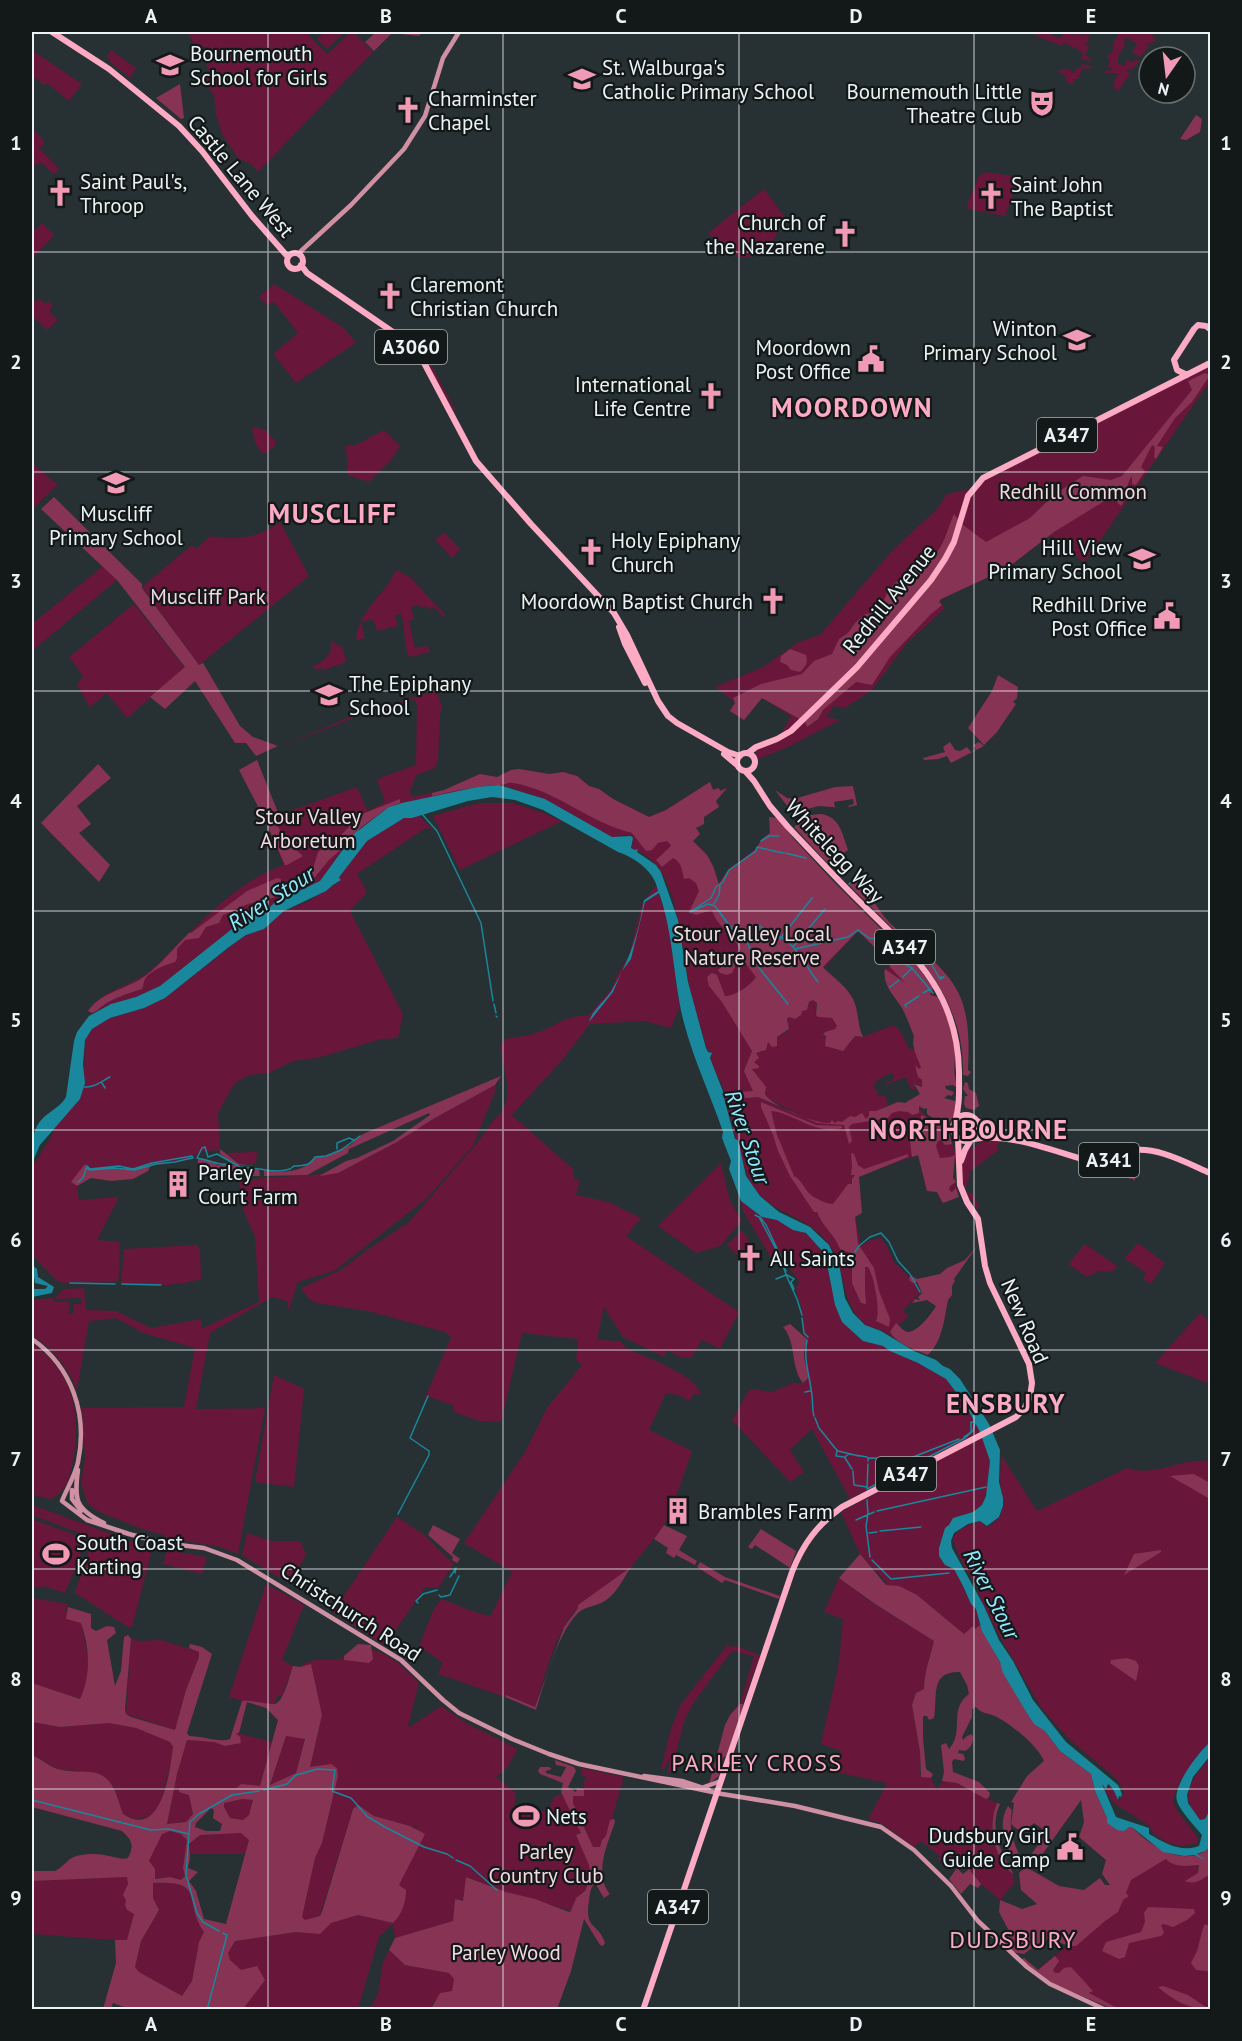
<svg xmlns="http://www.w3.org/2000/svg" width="1242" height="2041" font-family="'PT Sans',sans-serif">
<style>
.green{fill:#68173a}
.forest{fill:#873354;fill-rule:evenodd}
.water{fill:#19879c}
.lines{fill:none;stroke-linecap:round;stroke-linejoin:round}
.stream{stroke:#19879c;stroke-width:1.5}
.secondary{stroke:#d090a4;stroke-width:4.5}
.primary{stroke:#fdaac5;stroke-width:6}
.grid{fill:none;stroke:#ecf3f4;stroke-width:1.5;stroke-opacity:0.55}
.labels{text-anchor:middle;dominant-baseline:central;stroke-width:4.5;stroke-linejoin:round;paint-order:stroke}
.shield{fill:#131819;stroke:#abb1b2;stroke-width:1.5}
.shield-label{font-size:20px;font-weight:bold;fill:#ecf3f4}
.poi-label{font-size:21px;fill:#ecf3f4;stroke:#131819;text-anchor:start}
.street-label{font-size:21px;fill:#ecf3f4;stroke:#131819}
.park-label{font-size:21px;fill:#f3d9e0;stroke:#131819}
.water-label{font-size:22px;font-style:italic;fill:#91eaff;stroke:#131819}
.quarter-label{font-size:24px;letter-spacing:1.5px;fill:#fcabc4;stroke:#131819}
.district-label{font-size:27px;font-weight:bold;letter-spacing:1.5px;fill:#fcabc4;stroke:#131819}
.neatline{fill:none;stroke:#ecf3f4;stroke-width:2}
.grid-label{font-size:20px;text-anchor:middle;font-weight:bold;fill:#ecf3f4}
</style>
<rect width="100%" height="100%" fill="#273133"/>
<path class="green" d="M187 32H306L327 54 351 32H354L373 52 258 172 250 163 248 164 243 159 240 161 222 134 216 114 214 95 203 82 209 69 205 62 213 57 206 46 198 50Z
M325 32H345L327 49 317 39Z
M1036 32H1044L1061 38 1064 32H1074V36L1078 32 1082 36 1086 33 1090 35 1087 41 1090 43 1087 42 1085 45 1089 46 1085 55 1091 59 1090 61 1081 59 1083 52 1077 50 1078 45 1075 49 1064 42 1062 46C1055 42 1043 40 1035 35Z
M1119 32H1159L1160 33 1158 35 1155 32 1152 35 1156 40 1147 45 1149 47 1140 57 1132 52 1137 44 1126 37 1124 41 1125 45C1122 50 1117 55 1118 63L1124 66 1128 59 1132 63 1135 59 1140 61 1131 70 1128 68 1127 71 1130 74 1118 91 1115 88 1112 89 1115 85 1113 83 1119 73H1105L1106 70 1111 71 1112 68 1108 67 1110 59 1107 58 1109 53 1111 54 1114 47 1112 46Z
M111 50 136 68 130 78 111 63 107 56Z
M33 51 82 84 69 101 47 83 44 85 32 75Z
M1082 64 1091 66 1090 69 1082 68 1078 79H1072L1075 83 1068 84V81L1065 80V75L1059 72 1060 69H1067V75L1068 70H1071V73L1075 72 1077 67 1081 68Z
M32 129 44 140V144L39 148 59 169 54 174 42 163 32 166Z
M985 172 1019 177 1005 216 968 209 967 205 979 176Z
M764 189 784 216C777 235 771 253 748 257 743 257 738 258 734 255 725 249 717 240 708 233Z
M42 223 54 235 32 259V233Z
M274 284 344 328 356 343 296 383 273 354 298 333 274 302 267 305 259 297Z
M32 297 36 302 39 299 45 304 48 301 53 306 49 311 58 320 47 330 32 316Z
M395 326C429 351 435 374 455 409L454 412 423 356Z
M1210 365V381L1088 558 1083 562 1050 535 1006 569 941 599 940 602 945 608 906 644 872 690 845 708 834 706 826 717 840 720 786 748 755 760C756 742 769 747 778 737 783 732 787 723 791 716L762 698 743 720 730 711 735 702 715 687 763 667 799 642 820 635 892 551 937 509 947 494 965 490 971 491 984 481Z
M255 427 267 431 275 441V446L266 453H262L256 445 252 429Z
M384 430 400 446 392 459 369 482 348 475 346 446 356 445Z
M32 463 58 485 32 509Z
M280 522 309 576 199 665 142 587 192 545 196 549 210 536C237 541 258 538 280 522Z
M443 533 446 534 460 549 452 558 435 540Z
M103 566 117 580 32 651V624Z
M396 570 410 577 445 615 443 617 435 608 427 609 426 606 421 608 419 605 411 607 414 619 409 621 415 648 428 646 430 652 409 657C403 642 406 628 401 614L395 615 398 626 377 631 373 619 361 622 365 638 356 640C358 611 385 595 396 570Z
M134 604 185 668 127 718 107 693 90 707 77 685 83 676 69 657Z
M331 638 333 642 343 648 346 662 324 670 322 668 316 670 313 666C327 660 333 653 331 638Z
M437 690 442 708 440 713 438 762 433 769 416 775 410 791 412 797 444 790 480 774 497 777 511 770 519 769 549 774 563 772 577 776 589 786 599 789 613 799 649 817 666 810 710 782 713 790 719 788 720 791 727 788 716 801 719 807 704 817V824L696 828 700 834 693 841 707 855 713 866 719 884 728 870 755 850 762 839 918 973 933 993 949 1043 906 989 884 971 892 963 858 931 796 998 746 1066 759 1098 802 1116 767 1098 764 1086 752 1068 756 1063 754 1062 756 1053 763 1051 768 1042 777 1046V1037L787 1032 789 1027 787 1019 789 1017 795 1019 801 1015 802 1011 807 1009 810 1002 813 1000 817 1002 815 1012 818 1017 832 1018 837 1026 835 1029 825 1032 823 1035C829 1042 833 1050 843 1051L855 1036 863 1037 894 1025 901 1032 909 1049H913L917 1053 921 1067 919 1069 915 1066 922 1080V1087L917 1084H914L915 1089H911L906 1077 885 1085 887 1081H892L894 1077 893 1074H888L874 1083 875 1084 873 1088 878 1091 877 1096H885L888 1106 880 1109 918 1107C926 1119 936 1122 948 1129L955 1153 953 1178 958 1192 941 1202 937 1192 927 1191 918 1155 855 1177 859 1203 855 1216 861 1246 870 1240 881 1238 888 1248 893 1261 909 1277V1280L915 1283 920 1293 903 1310 908 1316 894 1330 898 1333 894 1338C889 1335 884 1331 878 1329 873 1327 869 1328 865 1324 838 1301 848 1269 828 1243 808 1215 772 1216 752 1185 744 1172 742 1156 737 1142L739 1140 736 1139 725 1098 726 1095 710 1059 713 1053 709 1052 706 1046C701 1026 693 1005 689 984 681 947 679 866 637 851L639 849 635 850 632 848 633 838 631 835 612 837 545 799 508 787 499 785 477 787 389 807 355 833 320 881 274 903 268 909 256 914 237 925 160 986 136 997 111 1004 92 1013 88 1011C101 991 130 986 149 972 193 934 227 885 284 865L264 818 279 815 357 787 367 810H370L385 802 377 779 416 765 417 705 414 699 398 707 358 716 275 749 352 716Z
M479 803H512L544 813 562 821 460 870 433 816Z
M416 816H419L435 831 429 828 423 830 357 874 367 892 350 911 403 1014 398 1038 382 1039 317 1058 293 1061 269 1073 250 1075 238 1081 233 1086 218 1113 220 1150 205 1151 187 1159 156 1164 133 1170 121 1168 71 1182 77 1186 79 1200 119 1197 97 1240 120 1242 119 1277 117 1282 66 1283 58 1282 32 1255V1168L54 1132 52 1130 80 1098 84 1077 85 1040 92 1029 110 1018 144 1008 165 998 230 947 246 935 264 929 284 911 307 902 339 882 340 876 367 841 404 818Z
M655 886 657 887 669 925 676 983 680 1006 671 1028 644 1021 590 1024 563 1059 512 1115 574 1170V1179L580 1180 576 1195 608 1202 641 1218 626 1236 739 1312 720 1349 702 1340 691 1358 681 1357 667 1350 664 1357 623 1337 604 1307 597 1340 620 1341 626 1348C646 1358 691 1372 701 1393L699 1395 694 1393 690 1401 678 1395 666 1393 649 1430 692 1451 668 1519 653 1540 631 1567 579 1605 578 1608C555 1630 545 1677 535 1707L506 1695 505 1697 438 1674 443 1663 419 1646 433 1611 441 1599C452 1602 481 1617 491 1615L512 1572 464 1543 525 1452 547 1408 582 1365 576 1360 578 1339 522 1333 501 1422 480 1421 454 1412 453 1405 429 1397 425 1398 452 1335 448 1336 445 1332 368 1311 316 1303 308 1298 301 1288 341 1270 367 1250 409 1222 478 1142 493 1121 502 1112 507 1099V1083L500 1047 505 1039C520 1037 533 1035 547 1029 565 1020 567 1016 588 1016L612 988 617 975 629 956 642 904Z
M495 1085 496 1089 473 1146 426 1199 334 1271 298 1282 288 1311 287 1301 272 1297 210 1333 196 1409 265 1408 238 1554 217 1546 168 1538 161 1534 145 1530 99 1512 88 1504 81 1484 85 1458 82 1408 184 1407 195 1348 143 1333 116 1318 89 1321 77 1390C68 1367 52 1348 32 1335V1300L54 1298V1302H69V1314H73L74 1304H82L81 1298 56 1299V1297L64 1289 84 1288 86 1310 116 1311 151 1328 202 1319 201 1329 259 1302 255 1237 244 1212 239 1180 338 1173 397 1142 433 1119Z
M987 1139 999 1141 1000 1142 997 1146V1151L969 1172 970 1175 965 1190 967 1194 971 1192 980 1207 977 1209C966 1193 954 1172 967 1152 971 1147 981 1143 987 1139Z
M257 1152 256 1164H240L226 1153Z
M721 1163 730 1201 742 1221 720 1246 696 1253 658 1226Z
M741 1201 762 1217 777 1220 810 1236 825 1254 831 1286 842 1322 863 1340 883 1346 890 1351 918 1363 946 1379 965 1404 980 1432 850 1499 812 1429 790 1450 804 1472 790 1482 732 1420 748 1392 752 1389 772 1392 793 1383H803C805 1367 805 1354 807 1339L804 1335 802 1310 796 1290 799 1281 784 1260 772 1259 743 1211Z
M742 1230 760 1258 749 1267 727 1245Z
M1138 1243 1165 1263 1151 1284 1143 1279 1146 1273 1124 1258Z
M1085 1244 1117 1266 1113 1272 1099 1271 1087 1277 1068 1264Z
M197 1245 200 1249 201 1279C174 1287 149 1286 121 1285L124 1249Z
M1200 1313 1210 1322V1384L1155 1363Z
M32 1343C73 1372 82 1413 73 1461 70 1477 67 1491 51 1499L32 1495Z
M274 1375 304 1389 294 1487 255 1482Z
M982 1436 990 1461 988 1487 982 1505 973 1512 953 1518 949 1525 945 1528 939 1548 956 1572 971 1604 976 1609 980 1625 975 1629 973 1626 964 1634 917 1595 886 1585V1582L860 1554 841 1512Z
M1001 1455 1037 1511 1127 1468C1155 1478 1182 1457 1210 1461V1740L1180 1781 1174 1797 1173 1803 1179 1813 1198 1838V1843L1182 1846 1168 1843 1155 1835 1147 1824 1115 1804 1103 1789 1107 1790 1108 1786 1115 1792 1118 1801 1124 1793 1118 1780 1071 1741 1042 1709 997 1632 977 1590 980 1588C978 1582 974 1581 971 1577 963 1566 957 1552 953 1539 957 1528 969 1525 980 1521L987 1527C1011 1513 1001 1501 1000 1480 1000 1471 1001 1463 1001 1455Z
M32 1505 141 1545 153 1546 132 1627H128L75 1593 93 1538 32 1515Z
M397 1517 423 1534 454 1564 438 1588 425 1587 385 1646 333 1612Z
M32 1519 83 1538 86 1541 65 1593 44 1586 43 1588 32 1587Z
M247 1533 272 1541H300L306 1554 290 1584 242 1555Z
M167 1550 207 1557 202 1574 163 1564Z
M839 1578 874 1604 934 1641C930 1658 924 1672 924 1689L916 1693 912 1705 920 1751V1774L923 1778H931L936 1789 945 1780 957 1783 997 1803C990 1820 991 1841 1000 1858 1006 1866 1013 1872 1015 1882L1000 1900 981 1884 970 1872 968 1863 958 1854 952 1855 946 1862 938 1860 940 1856 921 1841 914 1847 881 1823 868 1820 887 1783 835 1772 841 1751 821 1744 838 1668 843 1619 824 1612Z
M266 1584 304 1605 282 1660 293 1666 282 1696 278 1695 274 1704 242 1701 229 1697Z
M32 1598 67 1604 66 1611 82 1623 88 1660V1681L81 1699 32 1683Z
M131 1639 141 1641 161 1640 199 1652V1657L186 1690 175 1730 126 1714Z
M728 1644 730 1647 736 1646 760 1655 743 1704H740L754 1656 732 1651 694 1702 685 1719 670 1774H668L670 1757 664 1769H661L671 1729 681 1704Z
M363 1649C384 1648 405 1668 419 1683L408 1726 410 1727 441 1706 466 1723 518 1749 506 1769 496 1777 516 1793 514 1806 524 1809 526 1806 547 1812 554 1797 563 1794V1787L576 1792 577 1788 584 1789V1781L586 1779 585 1776 581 1775 582 1768 624 1777 603 1850 593 1847 584 1827C573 1851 594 1859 591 1879 589 1888 583 1892 577 1898 574 1901 573 1907 571 1911L506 1892 467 1877 462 1902 455 1899 453 1921 395 1938 393 1924 379 1937 358 2009 207 2010 224 1957 235 1941 296 1932 320 1934 331 1923 358 1915 393 1923 399 1885 417 1828 374 1816 358 1805 353 1809 320 1916 305 1920 302 1917 315 1858 322 1843 338 1776 310 1768 322 1715 311 1665 300 1667C312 1656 330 1662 344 1658 350 1656 357 1652 363 1649Z
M32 1722 60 1727 109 1723 136 1728 170 1742 173 1747 172 1759 159 1809 152 1816 141 1818 134 1819 123 1814 113 1785 92 1772 62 1770 53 1767 39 1758 32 1755Z
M236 1733 272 1742 260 1786 249 1785 237 1788H180L189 1794 193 1814 186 1822 167 1824 177 1774 187 1740 214 1742 225 1746 237 1744 240 1737Z
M286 1736 305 1738 296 1773 270 1786Z
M1210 1757V1809L1205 1819H1200C1176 1794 1193 1779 1210 1757Z
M242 1799 253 1800 249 1815 243 1820 230 1818 224 1807V1803Z
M170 1831 181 1834 187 1840 183 1868 185 1876 181 1880 170 1877 154 1879 155 1875 149 1861 162 1833Z
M241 1833 249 1840 245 1854H190L189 1844 200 1835Z
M1210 1858V2009H1112L1037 1970 1118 1905 1126 1893 1131 1880 1166 1859C1178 1867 1185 1866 1199 1865L1198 1871Z
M127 1877V1910L134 1914 127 1941 32 1934V1881Z
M153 1883C207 1881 182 1899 204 1932L199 1942 192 1981 182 1996 139 1972 135 1967 141 1941 159 1910 153 1898Z
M389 1950 405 1965 450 1973 454 1979 452 1992 434 2001 431 2009 370 2010 378 1994 383 1962Z"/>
<path class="forest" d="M376 32H423L419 36 392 33 374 51 365 42Z
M180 84 184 118 181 119 156 98Z
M1196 115 1202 119 1200 132 1186 140 1180 139Z
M1205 373 1210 375 1192 402 1175 418 1157 446 1163 447 1156 459 1154 457 1155 447 1152 445 1141 467 1145 471 1136 485 1132 484V476C1124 487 1130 494 1121 506L1117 502 1118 492 1116 491 1111 497 1054 532 1006 569 941 599 939 602 942 605 931 614 890 657 872 685 856 682 823 710 818 719 807 727 805 722 762 698 744 720 730 711 735 703 733 698 761 684 802 674 814 661 832 654 839 639 848 633 855 623 865 614 877 613C884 604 886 590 896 582 897 582 903 579 905 578 910 575 913 569 918 565 925 561 932 558 937 552 946 541 948 526 954 514L963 525 986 542 1030 518 1055 494 1083 476 1111 480 1122 476 1192 390 1188 381Z
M54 497 142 584V588L199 665 203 663 240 726 253 737 278 746 256 756 246 743H235L195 681 165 709 150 697 185 667 117 580 41 509Z
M790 649 806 655C808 663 806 666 800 672L791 670 787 665 780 662 781 656Z
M998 675 1018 687 1017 698 1013 702 1016 704 997 732 984 745 968 728 992 691Z
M950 742 955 750 960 751 967 747 971 752 976 749 973 745 979 742 984 746 951 763 947 756 938 759 924 760 923 758 945 752 943 747Z
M257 760 279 815 274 816 283 838 303 856 287 865H285L264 818 239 770Z
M98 764 111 778 77 806 91 824 79 833 110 865 99 882 41 823Z
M519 769 549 774 563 772 577 776 589 786 599 789 613 799 649 817 666 810 710 782 713 790 719 788 720 791 727 788 716 801 719 807 704 817V824L696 828 700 834 693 841 707 855 713 866 719 884 728 870 755 850 762 839 770 833 769 817 778 818 793 838 832 880 915 963 933 988 930 995 938 997C945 1012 954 1030 955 1047 956 1059 952 1073 957 1084L955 1087 953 1085 945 1086 946 1089 954 1092 952 1096 948 1095 944 1098 955 1101C956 1114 955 1114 948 1124L937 1121 927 1114V1108L924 1109 919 1106V1113L912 1115 908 1112 899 1111 892 1113 888 1118 852 1124 849 1127 852 1141 849 1144 844 1125 817 1123 758 1097 737 1099 728 1102 727 1097 739 1092 753 1091 744 1071 752 1051 722 1002 709 986 707 977 712 973 717 975 725 996C735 996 750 986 756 977L743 960 736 964 732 973 727 975 720 973 718 970 727 962 741 957C742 938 718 931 712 910L696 915 689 912 699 891 696 883 689 878 684 879C682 871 682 862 673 858L662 867 656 860 670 847 671 845 667 841 658 843 652 850 646 851 632 833C590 823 556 790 513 783 508 782 505 785 500 785 477 786 455 791 432 796V793L444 790 480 774 497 777 511 770ZM857 932H859L890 962V967L905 983 885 969C882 985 894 995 902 1008 907 1017 910 1027 914 1036 911 1046 917 1057 921 1067L919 1069 915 1065 918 1077 922 1080V1087L914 1084 920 1094 905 1103 898 1102 876 1111H869V1116L866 1119 862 1113 855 1117 850 1116 842 1122 838 1121 835 1123 832 1120 830 1123C816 1124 772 1107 765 1094L766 1087 752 1069 759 1068V1066L754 1062 759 1058 756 1053 766 1050 768 1042 772 1047 777 1046V1037L789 1029 787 1019 789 1017 795 1019 801 1015 802 1011 807 1010 809 1002 813 1000 817 1003 816 1015 818 1017 832 1018 837 1026 835 1029 825 1032 823 1035 826 1036 825 1046 843 1051 855 1036 863 1037C857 1025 859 1011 853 999 845 984 833 978 823 967Z
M853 786 857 805 849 807 848 806 854 804 853 799 834 802 835 807 846 808 819 806 796 812H792L775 790 787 798 794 799 835 787Z
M400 799V803L389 807 360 828 346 845 329 860 314 878 301 884 313 869 318 852 335 841 362 814Z
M821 814C840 817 842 833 848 850L828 864 794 827 811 815Z
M860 875C868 891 876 908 889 922 912 945 944 963 959 994 970 1018 969 1045 968 1070L971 1072 968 1076 963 1075C965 989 904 941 849 885Z
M277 878 281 879 280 891 276 897 248 904 223 915 219 923 206 927 199 938 185 940 177 949V958L175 962C165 965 151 970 145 979 143 982 144 986 142 989 132 992 111 999 104 1005 99 1008 98 1011 92 1013L88 1011C99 994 122 990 139 980 159 968 173 948 190 932L191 933 247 891Z
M501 1076 495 1085 433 1119 397 1142 338 1173 319 1176 346 1161 357 1158 393 1141 430 1115 429 1113 349 1149 348 1153 307 1175 264 1176V1170C281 1174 305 1172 316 1157L326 1156 352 1144 355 1140 363 1134Z
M965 1082 968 1083 969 1089 976 1093 979 1106 974 1110 966 1108 964 1104 965 1096H968L963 1089Z
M761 1102 816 1125 842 1126V1128C817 1136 794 1113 771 1111L777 1135 794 1176C802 1180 804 1189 811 1195 816 1199 827 1204 833 1204L848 1184H852V1179L855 1175H851L852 1166 851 1153 854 1154 858 1165 864 1169 908 1154V1157L859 1177 862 1213 855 1217 858 1244 874 1268 879 1291 890 1319 889 1327 876 1321C881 1311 874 1276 868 1267H865V1292L866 1302V1304L861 1303 852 1283V1258L850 1253 840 1249C835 1235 822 1226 817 1212H814L790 1176 778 1151 773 1135 761 1107Z
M922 1115 948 1129 952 1144 945 1145 941 1140 938 1141 936 1146 940 1158 950 1157 955 1155 953 1178 956 1182 950 1186 949 1190 952 1192 956 1188 959 1197 943 1203 937 1192 927 1191 918 1155 912 1157 910 1142Z
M220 1149 239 1164 257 1166 236 1165 239 1168 259 1169 260 1176H235L198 1169V1158L209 1160 218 1165H236L220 1154Z
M1120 1162 1124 1172 1136 1175 1135 1180 1111 1173 1102 1167Z
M85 1164 88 1170 121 1168 133 1170 151 1165 148 1171 133 1179 111 1181 91 1178 77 1186 71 1182Z
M978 1245 954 1279 955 1281 952 1286V1295L948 1300C944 1320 943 1340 928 1355 915 1350 897 1344 890 1332L896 1323C900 1326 904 1332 908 1332 918 1332 932 1313 936 1306L927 1300 912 1303 915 1299 920 1300 918 1297 922 1293 917 1282 913 1283 909 1280 910 1275 917 1279 940 1274 947 1268 965 1260Z
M790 1324 807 1339C806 1344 804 1349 804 1354 804 1362 808 1370 808 1378L803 1383C790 1367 797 1343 783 1327Z
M1194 1474 1210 1483V1499L1170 1476Z
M433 1525 460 1539 452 1553 460 1559 457 1563 452 1560 453 1557 428 1535Z
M664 1525 687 1536 679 1550 697 1561 695 1565 676 1555 674 1558 666 1553 668 1548 654 1539Z
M761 1529 796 1551 790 1568 755 1545 752 1549 748 1547Z
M1161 1550V1552L1124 1575 1134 1554Z
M860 1554 886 1585 899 1586 917 1595 964 1634 973 1626 975 1629 980 1625 1028 1715 1045 1731 1060 1751 1091 1774 1095 1791 1107 1818V1823L1117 1830 1129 1827 1133 1828C1151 1847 1187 1869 1210 1847V1874C1201 1880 1195 1885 1185 1881L1198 1873 1199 1865C1188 1866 1174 1868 1166 1859L1131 1880 1126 1893 1129 1896 1123 1900 1118 1912 1105 1921 1076 1946C1067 1946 1064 1944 1056 1941 1045 1937 1033 1947 1024 1954L1012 1952 1000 1940 1008 1929 999 1912 1000 1900 1022 1909 1037 1904 1021 1890 1019 1873 1026 1867 1059 1886 1084 1890 1100 1878 1105 1885H1110L1102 1874 1106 1860 1079 1837 1084 1822 1081 1800 1034 1866 1026 1862 1047 1832 1034 1823 1027 1829H1017L1011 1824 1014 1803 1011 1802 1027 1776 1044 1761C1037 1745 1013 1726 997 1717 990 1713 981 1714 976 1707L972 1709V1717L962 1737 963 1740 967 1736 972 1734C975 1741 971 1748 965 1751L959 1750 958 1753 963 1754 965 1758 964 1761 954 1759 952 1762 953 1772 979 1782 990 1793 989 1797 986 1799 957 1783 942 1781 944 1772 941 1745 946 1743 949 1749C965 1732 948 1709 969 1694L967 1685 960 1672C929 1671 938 1697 934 1718L929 1720 927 1716H923V1738L926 1769 933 1774 931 1778 921 1777 920 1751 912 1705 916 1693 924 1689C924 1672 930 1658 934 1641L875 1604 839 1578Z
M700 1562 725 1577 780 1596 779 1599 725 1580 722 1583 697 1567Z
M631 1567C623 1579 615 1597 601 1603 592 1607 583 1607 576 1615 558 1634 544 1684 536 1710L505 1697 506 1695 535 1707 564 1627 578 1608V1605Z
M68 1607 91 1614V1628L96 1631 107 1626 114 1627 116 1633 107 1640 115 1686 121 1671 124 1637 128 1635 131 1639 125 1710 126 1714 131 1717 175 1730 186 1690 199 1657V1652L189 1648 190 1644 202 1647 212 1654 187 1733 189 1736C202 1736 220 1743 230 1739L242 1701C251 1700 271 1705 275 1704 284 1702 290 1674 293 1666L300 1667 311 1664 322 1715 310 1767 331 1764 337 1768 338 1776 322 1843 315 1858 302 1917 305 1920 320 1916 322 1912 353 1809 358 1805 374 1816 410 1826 425 1834 399 1885 406 1890C406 1903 402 1914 393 1923L358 1915 331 1923 320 1934 296 1932 235 1941 228 1953 230 1960 241 1970 257 1966 265 1980 243 2009H129L113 2003 111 2009H103L116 1963 115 1940H127L134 1914 127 1910 125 1905 126 1900 123 1895 128 1884 127 1877 32 1881V1871H55C61 1868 65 1863 70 1859 79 1853 98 1853 109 1856 116 1857 120 1860 128 1858 134 1846 133 1841 122 1831L32 1807V1755C42 1759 50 1768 62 1770 71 1772 81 1771 91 1772 114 1775 116 1795 123 1814 162 1840 170 1771 173 1747L170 1742 136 1728 109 1723 60 1727 32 1722V1683L80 1699C91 1676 90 1648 81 1623L66 1619ZM247 1702 266 1708 278 1720 260 1786 241 1784 237 1788H180L179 1792 189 1795 193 1814 186 1822 167 1824 177 1774 187 1740 214 1742 225 1746 241 1743 240 1737 236 1733H239ZM286 1736 305 1739 296 1773 270 1785ZM242 1799 253 1800 249 1815 243 1820 230 1818 224 1807V1803ZM211 1808 214 1810 213 1818 222 1824 220 1831H206L195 1827 196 1823ZM170 1831 181 1834 187 1840 183 1868 185 1876 181 1880 170 1877 155 1879V1869L149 1861 162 1834ZM241 1833 249 1840 226 1924 204 1919 196 1891 189 1881 198 1872 188 1868 190 1858 189 1844 200 1835ZM153 1883C207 1881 182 1899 204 1932L199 1942 192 1981 182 1996 139 1972 135 1967 141 1941 159 1910 153 1898Z
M358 1644 371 1645 373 1659 369 1663 344 1660V1656Z
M1127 1658 1136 1661 1139 1666 1136 1681 1110 1663 1111 1660Z
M740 1704H743L742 1710 726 1756 723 1758 719 1776 709 1784 725 1725 730 1715Z
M555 1760 574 1767 576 1771 568 1787 576 1792 577 1788 584 1789V1796H573V1803L593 1847H600L602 1840 606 1836 610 1820 614 1819 615 1822C608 1843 593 1874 610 1894L604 1898 595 1883C590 1888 590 1894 589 1901 584 1930 599 1923 605 1943L603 1946 600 1945 584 1919 571 1971 557 2009H431L440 1993 452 1991 454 1979 449 1973 405 1965 389 1950 395 1938 453 1921 455 1899 463 1901 466 1877 506 1892 535 1899 569 1912 571 1911 576 1898 585 1891 591 1878 589 1865 576 1835 581 1833 561 1792 563 1783 540 1774 538 1771 540 1767H549L552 1769 546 1771V1773L561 1777 566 1767 556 1765Z
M997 1803 1000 1804C988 1830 1002 1853 1014 1875 994 1859 987 1827 997 1803Z
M1008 1806 1012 1810C1008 1833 1014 1843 1023 1863L1017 1870 1010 1858 1016 1865C1007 1847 996 1826 1008 1806Z
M968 1863 971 1872 981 1884 978 1888 970 1884 961 1894 949 1879 957 1868 963 1874 968 1870Z
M1148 1907 1194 1909 1195 1913 1187 1920 1173 1927 1164 1924 1161 1925 1164 1933 1161 1936 1129 1943 1125 1957 1119 1959 1102 1951 1106 1942 1141 1932 1145 1922 1144 1913Z
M1205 1924 1210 1926V1974L1207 1971 1196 1970 1191 1963 1197 1951 1203 1928Z
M1055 1956 1059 1961 1053 1970 1055 1973H1059L1064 1968 1071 1967 1093 1991 1089 1993 1119 2009H1112L1054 1984 1021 1960 1024 1958 1038 1970Z
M1163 1986 1188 1995 1209 2009C1190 2010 1173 2000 1158 1987Z"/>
<path class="water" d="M499 785 545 799 612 837 631 836 633 838 631 848 635 850 638 849 637 852 656 865 661 872 678 920 688 982 706 1048 708 1052 712 1053 710 1058 724 1094 726 1095 724 1098 735 1139 738 1140 746 1176 760 1196 779 1212 810 1227 829 1245 840 1269 845 1298 853 1313 865 1325 881 1331 914 1351 936 1360 943 1366 950 1369 960 1379 989 1424 1000 1450 999 1482 1003 1498V1506L999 1517 987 1526 980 1521 968 1524 954 1533 951 1541 952 1548 984 1606 999 1640 1013 1661 1033 1700 1066 1742 1118 1785 1122 1794 1121 1797 1119 1796 1118 1800C1115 1793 1114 1789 1108 1784L1106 1789 1102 1784 1116 1817 1149 1828V1834C1165 1843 1181 1853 1199 1846L1202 1835C1195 1826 1180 1811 1177 1801 1172 1786 1200 1751 1210 1742V1756L1193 1777 1187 1795 1188 1803 1200 1820 1205 1819 1210 1810V1847L1205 1851 1197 1854 1206 1861 1195 1855 1184 1856 1163 1852 1133 1828 1129 1827 1124 1831 1117 1830 1107 1823V1818L1095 1791 1091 1774 1060 1751 1045 1731 1034 1724 1028 1715 1003 1673 1000 1662 982 1631 976 1609 971 1604 963 1586 954 1569 945 1565 939 1556V1548L945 1528 949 1525 953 1518 973 1512 982 1505 986 1496 990 1461 980 1432 965 1404 946 1379 918 1363 890 1351 883 1346 863 1341 842 1322 835 1305 825 1254 806 1233 793 1230 777 1220 762 1217 741 1201 729 1169 731 1161 722 1138 723 1132C711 1096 694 1061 684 1023 673 980 674 935 659 893L645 902 631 959 622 971 613 992 589 1022C593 1008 607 1000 613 988 629 961 639 932 644 900L658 891C655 872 636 858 618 852L543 810 515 800 492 797 468 801 412 818H404L367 841 340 876 339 878 341 880 333 885 326 891 284 911 264 929 246 935 229 947 165 998 144 1008 110 1018 92 1029 85 1040 83 1064 85 1083 80 1099 40 1145 32 1163C32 1146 31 1129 44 1117 52 1110 61 1106 66 1097L74 1041 77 1032 89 1016 111 1004 136 997 160 986 237 925 256 914 268 909 274 903 320 881 355 833 389 807 402 803 477 787Z
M32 1265 37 1269 38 1277 54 1287 52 1293 32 1297V1289H45L48 1286 35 1283Z"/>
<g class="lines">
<path class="stream" d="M422 814 437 831 481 923 493 1001
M761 841 769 836H779
M783 853 757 847 756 851 729 870 723 882 716 887 711 898 690 912 708 904 715 906 736 934 747 942 760 969 788 1004
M785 853 806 858
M849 884 854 879 857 880 861 884
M714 904 719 895 720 886
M720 913 731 928
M742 937 748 940 760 926C768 933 782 936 789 943 801 954 808 969 818 982
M780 939 812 898
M748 942 762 928
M793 947 825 909
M795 949 848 937 858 930 869 938 880 939 901 962 912 968 903 977
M932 965 940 979 944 977H941
M912 968 933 993
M890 987 899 980
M923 993 930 989
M494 1004 496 1013
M906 1007 905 1005 919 996
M496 1016 497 1017
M102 1083 105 1088
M84 1087C94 1088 102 1081 110 1077
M337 1149V1143L349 1138 354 1140
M233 1163 217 1154 208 1157 205 1147 202 1148 197 1158C210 1160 220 1167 233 1163L240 1167 259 1169
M86 1168 90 1170 115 1168 134 1170 156 1164 175 1162 192 1158
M260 1169C269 1171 281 1172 290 1169 291 1168 293 1167 294 1166 303 1165 309 1167 315 1157L326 1156 341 1150 360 1136
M78 1182 83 1178 87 1166 90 1169 119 1166 133 1169 152 1163 192 1156 193 1158
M755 1215 759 1217 780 1257 787 1277 797 1299 802 1315
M760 1217 766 1225 781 1257
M860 1245 870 1237 881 1233 889 1242 898 1261 909 1273
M855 1252 859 1246
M782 1262 786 1271
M910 1274 920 1292
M787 1275 794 1279 791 1282 794 1289
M776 1279 786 1275
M70 1283 115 1284
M122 1284 161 1285
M802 1318 804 1333 808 1337
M807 1340C803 1360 810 1376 812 1396 813 1403 812 1409 814 1416
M805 1392 810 1391
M815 1418 819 1428 835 1448 838 1451 859 1456
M964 1437 971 1432V1422H974
M837 1451 836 1456 844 1457
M868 1461V1458L908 1459 959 1439
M852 1469 845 1458 846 1456 849 1454 867 1457
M853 1471 854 1485 867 1487
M867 1488 868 1464
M867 1489 965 1438 973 1431 975 1423
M867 1500 868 1514 866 1526 870 1557
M877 1511 986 1487
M398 1514 429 1455V1451L410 1438 428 1396
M856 1520 874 1512
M880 1531 921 1527
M869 1533 877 1532
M872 1560 891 1579 949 1573
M450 1577 456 1568 455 1573
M439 1595 441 1597 450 1595 459 1576
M418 1603 416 1601 423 1594 437 1590
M264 1790 287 1784 296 1775 307 1772 317 1769 335 1770 332 1791 351 1798 368 1817 385 1827 424 1847 447 1854 453 1858
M32 1800 151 1830 169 1829 189 1834 190 1822 199 1814 232 1795 259 1791
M189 1834 186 1875 197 1913 203 1922 219 1931
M456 1860 470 1866 497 1890
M207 2010 227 1935 223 1933"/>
<path class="secondary" d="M299 255 301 251 351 205 404 149 425 116 443 58 459 32
M32 1339C72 1367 88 1414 78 1462 75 1476 67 1488 62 1501L87 1520 129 1534 163 1543 204 1548 237 1560 401 1660 443 1700 459 1713 512 1739 549 1754 579 1764 717 1793
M78 1470C74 1499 75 1509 104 1523
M72 1490V1499L81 1511
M644 1776 682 1781 709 1790
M704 1787 721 1781
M716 1793 795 1806 881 1827 914 1850 951 1886 978 1921 1027 1967 1050 1984 1106 2010"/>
<path class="primary" d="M52 32 109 69 179 126 202 151 252 216 288 257
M287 261a8 8 0 1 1 16 0a8 8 0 1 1-16 0Z
M301 265 307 273 326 286 406 341 422 359 476 461 531 524 614 613 627 635 658 701 668 716 677 723 728 752 740 756
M1187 375 1177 370 1174 360 1194 329 1198 325 1206 326 1210 329
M619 627 625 644 645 683
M737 762a9 9 0 1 1 18 0a9 9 0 1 1-18 0Z
M748 753 756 747 777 739 791 731 857 667 931 580 945 559 954 542 968 496 983 478 1210 363
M724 754 737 765
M746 772 754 781 770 806 788 827C810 850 832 874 855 897 909 951 958 989 959 1072 959 1090 960 1105 955 1122
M953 1128a13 13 0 1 1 26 0a13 13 0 1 1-26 0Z
M979 1122 987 1130 1000 1136
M974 1139C1012 1133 1052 1151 1089 1161 1107 1163 1113 1155 1129 1151 1155 1145 1187 1163 1210 1173
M961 1161 965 1150 971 1140
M643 2010 792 1572C803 1544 817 1525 842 1507L1016 1417 1024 1409 1030 1397 1032 1383 1029 1364 990 1283 985 1266 978 1219 967 1202 960 1185 958 1139"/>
</g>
<path class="grid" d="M268 32V2010M503 32V2010M739 32V2010M974 32V2010M32 252H1210M32 472H1210M32 691H1210M32 911H1210M32 1130H1210M32 1350H1210M32 1569H1210M32 1789H1210"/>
<defs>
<symbol id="school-bare" viewBox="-9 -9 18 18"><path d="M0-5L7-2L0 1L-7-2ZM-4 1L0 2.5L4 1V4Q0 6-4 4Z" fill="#f09ab6" stroke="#131819" stroke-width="2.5" paint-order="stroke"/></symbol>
<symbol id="theatre-bare" viewBox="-9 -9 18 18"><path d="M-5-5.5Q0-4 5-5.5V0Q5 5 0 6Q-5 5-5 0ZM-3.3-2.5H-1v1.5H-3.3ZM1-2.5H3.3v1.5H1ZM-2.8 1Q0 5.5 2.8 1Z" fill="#f09ab6" stroke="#131819" stroke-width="2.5" paint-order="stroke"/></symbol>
<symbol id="church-bare" viewBox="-9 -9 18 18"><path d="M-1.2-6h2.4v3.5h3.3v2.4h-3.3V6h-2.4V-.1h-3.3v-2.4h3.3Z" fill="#f09ab6" stroke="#131819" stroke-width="2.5" paint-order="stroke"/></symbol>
<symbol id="civic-bare" viewBox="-9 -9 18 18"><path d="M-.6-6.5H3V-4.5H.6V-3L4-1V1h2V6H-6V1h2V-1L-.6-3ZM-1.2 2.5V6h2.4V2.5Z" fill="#f09ab6" stroke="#131819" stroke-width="2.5" paint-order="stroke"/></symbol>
<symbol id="building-bare" viewBox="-9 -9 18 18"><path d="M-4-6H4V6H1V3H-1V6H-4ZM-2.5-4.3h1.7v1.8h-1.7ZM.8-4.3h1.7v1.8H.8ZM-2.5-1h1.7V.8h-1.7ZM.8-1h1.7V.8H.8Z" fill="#f09ab6" stroke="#131819" stroke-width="2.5" paint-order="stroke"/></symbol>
<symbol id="stadium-bare" viewBox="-9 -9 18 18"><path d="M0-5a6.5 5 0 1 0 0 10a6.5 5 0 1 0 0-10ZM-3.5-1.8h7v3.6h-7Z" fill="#f09ab6" stroke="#131819" stroke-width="2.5" paint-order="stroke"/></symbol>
</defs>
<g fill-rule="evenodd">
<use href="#school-bare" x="151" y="46" width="38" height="38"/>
<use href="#school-bare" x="563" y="60" width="38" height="38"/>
<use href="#theatre-bare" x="1023" y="84" width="38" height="38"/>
<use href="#church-bare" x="389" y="91" width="38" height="38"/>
<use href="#church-bare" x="41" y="174" width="38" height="38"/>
<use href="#church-bare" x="972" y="177" width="38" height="38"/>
<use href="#church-bare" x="826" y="215" width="38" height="38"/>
<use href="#church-bare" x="371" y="277" width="38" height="38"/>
<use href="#school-bare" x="1058" y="321" width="38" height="38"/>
<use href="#civic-bare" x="852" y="340" width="38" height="38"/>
<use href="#church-bare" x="692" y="377" width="38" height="38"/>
<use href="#school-bare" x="97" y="464" width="38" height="38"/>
<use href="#church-bare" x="572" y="533" width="38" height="38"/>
<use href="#school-bare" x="1123" y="540" width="38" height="38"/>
<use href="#church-bare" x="754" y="582" width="38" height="38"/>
<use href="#civic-bare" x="1148" y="597" width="38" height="38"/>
<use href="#school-bare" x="310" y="676" width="38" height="38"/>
<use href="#building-bare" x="159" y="1165" width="38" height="38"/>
<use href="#church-bare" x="731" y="1239" width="38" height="38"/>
<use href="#building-bare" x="659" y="1492" width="38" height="38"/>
<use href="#stadium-bare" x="37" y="1535" width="38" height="38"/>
<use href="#stadium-bare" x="507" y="1797" width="38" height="38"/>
<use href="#civic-bare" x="1051" y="1828" width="38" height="38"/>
</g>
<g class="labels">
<g class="shield">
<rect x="375" y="330" width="72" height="34" rx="4.5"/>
<rect x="1037" y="418" width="60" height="34" rx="4.5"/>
<rect x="875" y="930" width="60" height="34" rx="4.5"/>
<rect x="1079" y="1143" width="60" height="34" rx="4.5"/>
<rect x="876" y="1457" width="60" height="34" rx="4.5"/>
<rect x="648" y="1890" width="60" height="34" rx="4.5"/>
</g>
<g class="shield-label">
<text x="411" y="347">A3060</text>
<text x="1067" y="435">A347</text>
<text x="905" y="947">A347</text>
<text x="1109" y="1160">A341</text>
<text x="906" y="1474">A347</text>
<text x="678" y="1907">A347</text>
</g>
<g class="poi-label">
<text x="190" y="53">Bournemouth<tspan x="190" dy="24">School for Girls</tspan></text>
<text x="602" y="67">St. Walburga's<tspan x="602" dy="24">Catholic Primary School</tspan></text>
<text x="1022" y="91" text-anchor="end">Bournemouth Little<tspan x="1022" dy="24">Theatre Club</tspan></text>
<text x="428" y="98">Charminster<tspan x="428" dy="24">Chapel</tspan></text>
<text x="80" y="181">Saint Paul's,<tspan x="80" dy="24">Throop</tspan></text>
<text x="1011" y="184">Saint John<tspan x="1011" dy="24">The Baptist</tspan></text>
<text x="825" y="222" text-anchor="end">Church of<tspan x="825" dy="24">the Nazarene</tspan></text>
<text x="410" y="284">Claremont<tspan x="410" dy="24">Christian Church</tspan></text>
<text x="1057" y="328" text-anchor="end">Winton<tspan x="1057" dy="24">Primary School</tspan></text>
<text x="851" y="347" text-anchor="end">Moordown<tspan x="851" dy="24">Post Office</tspan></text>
<text x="691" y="384" text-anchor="end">International<tspan x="691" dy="24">Life Centre</tspan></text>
<text x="116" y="513" text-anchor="middle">Muscliff<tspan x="116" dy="24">Primary School</tspan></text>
<text x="611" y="540">Holy Epiphany<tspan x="611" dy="24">Church</tspan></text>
<text x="1122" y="547" text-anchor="end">Hill View<tspan x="1122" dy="24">Primary School</tspan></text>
<text x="753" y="601" text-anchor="end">Moordown Baptist Church</text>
<text x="1147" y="604" text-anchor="end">Redhill Drive<tspan x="1147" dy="24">Post Office</tspan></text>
<text x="349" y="683">The Epiphany<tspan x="349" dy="24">School</tspan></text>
<text x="198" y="1172">Parley<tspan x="198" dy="24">Court Farm</tspan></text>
<text x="770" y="1258">All Saints</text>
<text x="698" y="1511">Brambles Farm</text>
<text x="76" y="1542">South Coast<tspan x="76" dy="24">Karting</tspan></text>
<text x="546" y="1816">Nets</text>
<text x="1050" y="1835" text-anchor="end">Dudsbury Girl<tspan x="1050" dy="24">Guide Camp</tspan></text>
</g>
<g class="street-label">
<text transform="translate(241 176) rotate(50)">Castle Lane West</text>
<text transform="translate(889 599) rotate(-51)">Redhill Avenue</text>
<text transform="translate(835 851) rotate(47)">Whitelegg Way</text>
<text transform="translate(1025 1321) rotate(67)">New Road</text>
<text transform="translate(351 1612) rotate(33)">Christchurch Road</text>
</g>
<g class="park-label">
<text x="1073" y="491">Redhill Common</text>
<text x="208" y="596">Muscliff Park</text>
<text x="308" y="816">Stour Valley<tspan x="308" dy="24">Arboretum</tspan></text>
<text x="752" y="933">Stour Valley Local<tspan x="752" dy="24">Nature Reserve</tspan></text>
<text x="546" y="1851">Parley<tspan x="546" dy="24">Country Club</tspan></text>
<text x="506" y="1952">Parley Wood</text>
</g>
<g class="water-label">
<text transform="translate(271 898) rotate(-33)">River Stour</text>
<text transform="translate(748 1137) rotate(71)">River Stour</text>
<text transform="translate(992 1594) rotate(63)">River Stour</text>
</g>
<g class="quarter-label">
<text x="757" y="1762">PARLEY CROSS</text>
<text x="1013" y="1939">DUDSBURY</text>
</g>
<g class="district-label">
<text x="852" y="407">MOORDOWN</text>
<text x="333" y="513">MUSCLIFF</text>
<text x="969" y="1129">NORTHBOURNE</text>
<text x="1006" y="1403">ENSBURY</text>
</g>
</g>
<rect width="1242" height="2041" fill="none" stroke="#131819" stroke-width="66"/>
<g transform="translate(1167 75) rotate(194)"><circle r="28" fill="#131819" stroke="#6a7071" stroke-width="1.5"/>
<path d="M0-4.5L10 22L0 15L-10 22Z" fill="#f09ab6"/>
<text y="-9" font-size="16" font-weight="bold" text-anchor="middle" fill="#ecf3f4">N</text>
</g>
<rect x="33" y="33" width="1176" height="1975" class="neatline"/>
<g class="grid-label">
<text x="151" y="23">A</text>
<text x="386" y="23">B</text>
<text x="621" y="23">C</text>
<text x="856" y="23">D</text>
<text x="1091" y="23">E</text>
<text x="16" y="150">1</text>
<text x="1226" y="150">1</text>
<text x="16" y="369">2</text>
<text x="1226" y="369">2</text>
<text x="16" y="588">3</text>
<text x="1226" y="588">3</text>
<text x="16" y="808">4</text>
<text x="1226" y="808">4</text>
<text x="16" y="1027">5</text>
<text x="1226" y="1027">5</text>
<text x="16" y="1247">6</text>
<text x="1226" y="1247">6</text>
<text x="16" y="1466">7</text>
<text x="1226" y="1466">7</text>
<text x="16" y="1686">8</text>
<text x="1226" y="1686">8</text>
<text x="16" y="1905">9</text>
<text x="1226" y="1905">9</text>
<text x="151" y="2031">A</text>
<text x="386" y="2031">B</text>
<text x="621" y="2031">C</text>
<text x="856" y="2031">D</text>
<text x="1091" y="2031">E</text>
</g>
</svg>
